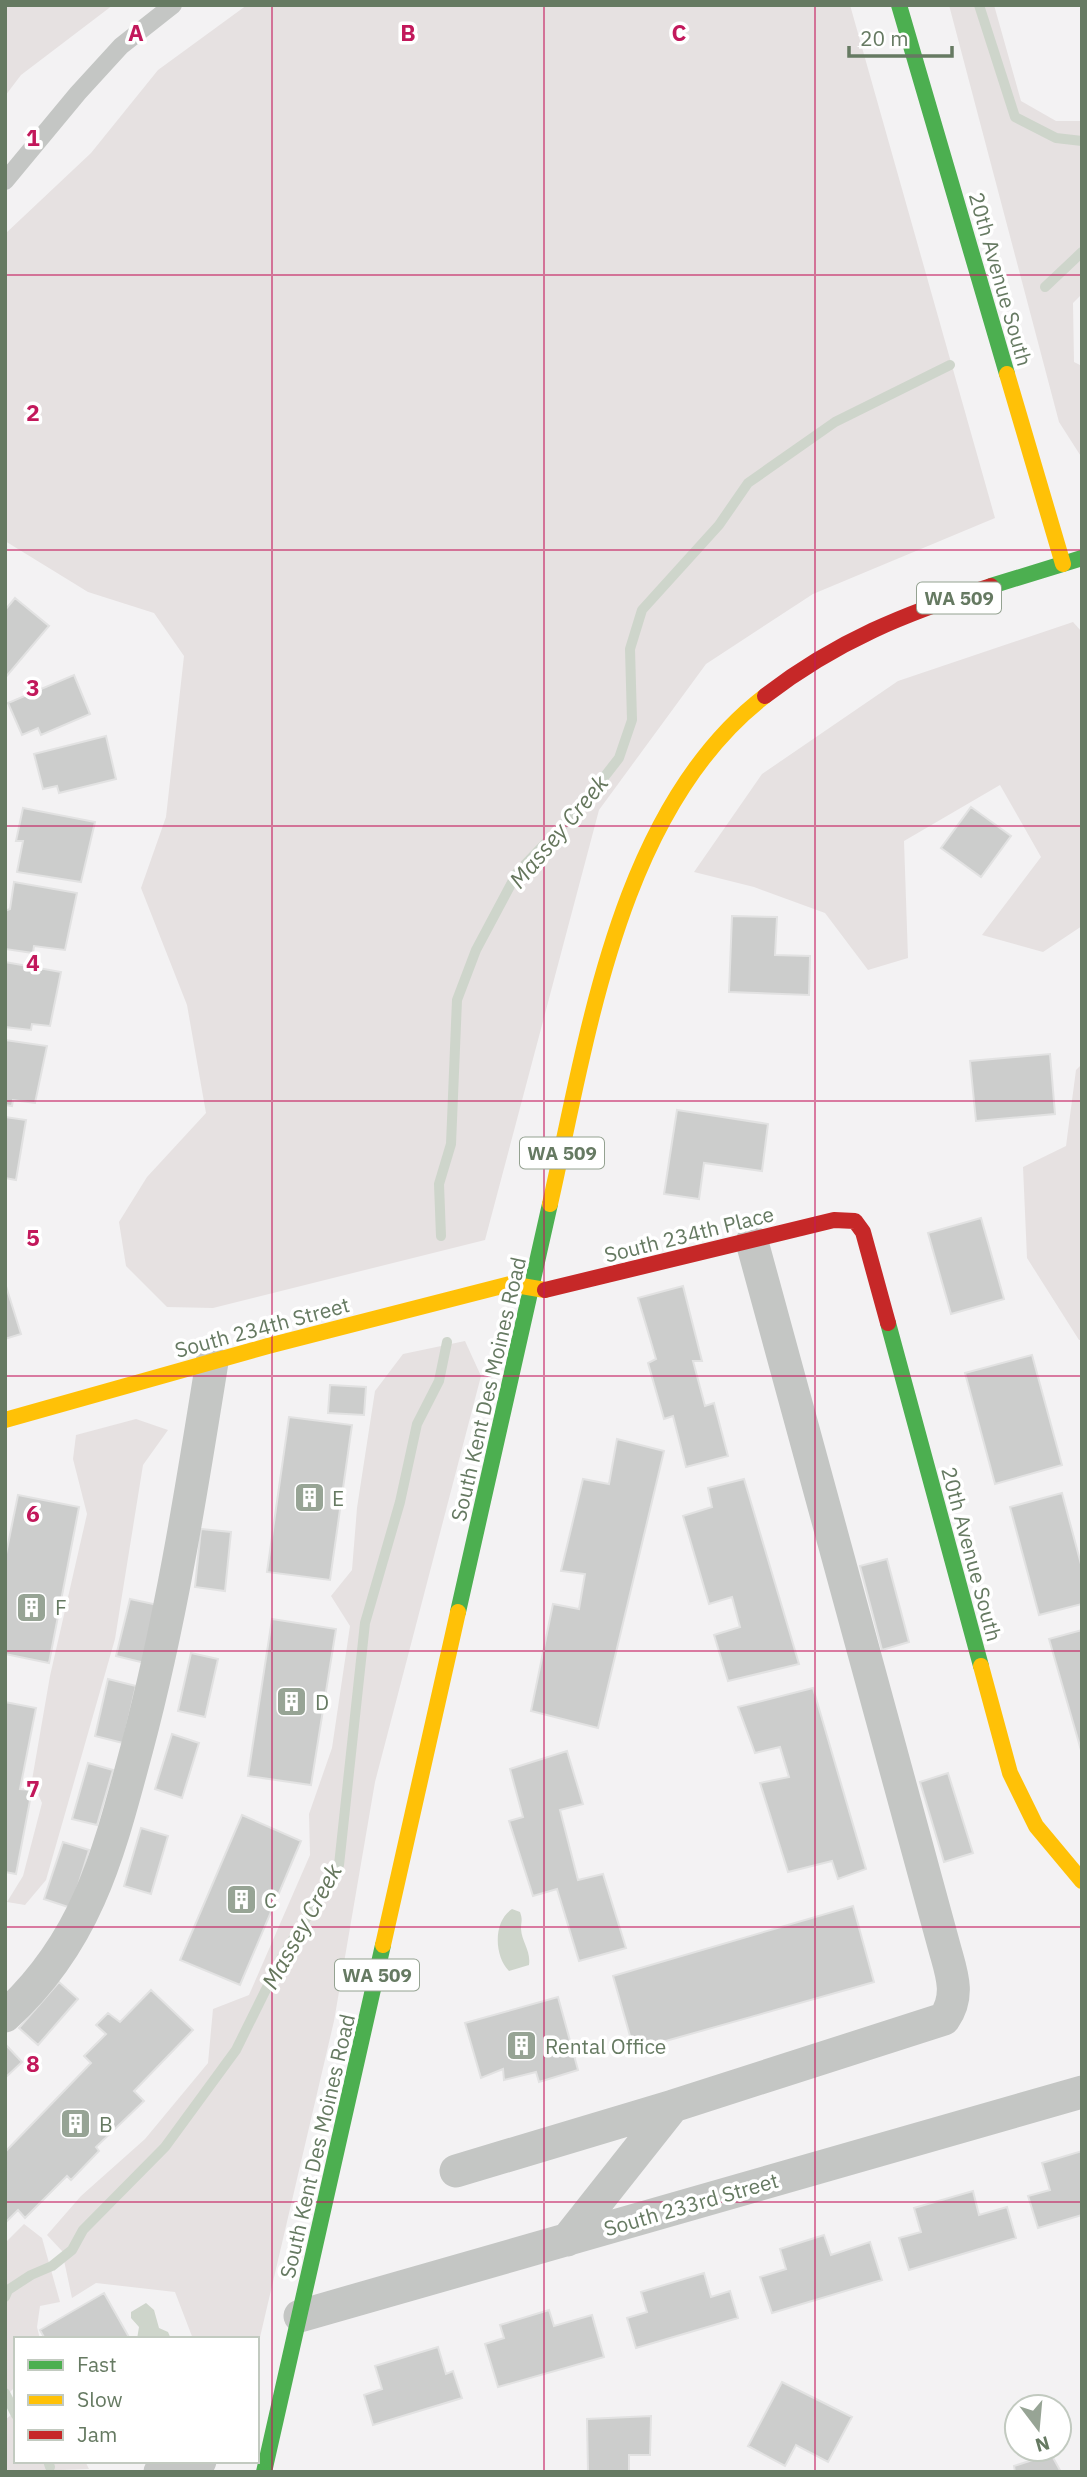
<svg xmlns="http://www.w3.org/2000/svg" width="1087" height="2477" font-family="'IBM Plex Sans',sans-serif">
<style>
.green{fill:#e6e1e1}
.water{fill:#ced5cb}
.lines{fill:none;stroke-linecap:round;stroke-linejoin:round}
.stream{stroke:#ced5cb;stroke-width:10}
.building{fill:#cccdcc;stroke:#e2e2e2;stroke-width:2}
.lane{stroke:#c4c6c4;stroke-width:18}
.street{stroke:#c4c6c4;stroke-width:33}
.fast{stroke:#4caf50;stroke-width:16}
.slow{stroke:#ffc107;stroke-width:16}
.jam{stroke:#c62828;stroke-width:16}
.grid{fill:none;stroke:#c2185b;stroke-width:2;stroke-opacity:0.55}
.labels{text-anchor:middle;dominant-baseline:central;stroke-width:7;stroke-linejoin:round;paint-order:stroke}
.shield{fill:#fff;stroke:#94a291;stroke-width:2}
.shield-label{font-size:19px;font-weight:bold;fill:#667a62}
.street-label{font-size:21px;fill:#667a62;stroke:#fff}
.poi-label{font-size:21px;fill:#667a62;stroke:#fff;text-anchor:start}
.water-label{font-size:23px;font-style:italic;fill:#65765c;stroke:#fff}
.grid-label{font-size:23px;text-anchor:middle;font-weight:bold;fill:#c2185b;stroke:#fff;stroke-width:7;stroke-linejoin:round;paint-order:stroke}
</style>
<rect width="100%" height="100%" fill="#f3f2f3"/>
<path class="green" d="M5 5H113L21 75 5 96Z
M247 5H850L995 518 813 594 706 664 599 810 485 1240 213 1308 167 1307 126 1266 119 1222 147 1177 206 1113 187 1005 141 888 166 817 184 656 154 613 88 592 5 541V234L91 153 158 70Z
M949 5H994L1021 101 1056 121H1082V294L1073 303 1074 362 1082 366V458L1059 422Z
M1073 622 1082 632V926L1043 952 982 935 1041 857 1000 785 904 841 908 958 868 970 825 913 754 887 694 872 762 774 898 681Z
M1082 1064V1340H1079L1027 1258 1023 1167 1066 1146 1076 1070Z
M465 1341 481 1376 375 1782 334 2021 257 2350V2339H193L175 2292 96 2283 72 2298 62 2251 47 2235 81 2196 145 2139 208 2063 213 2009 249 1995 310 1855 309 1814 332 1748 350 1626 331 1596 352 1570 357 1508 375 1391 403 1354Z
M136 1419 168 1430 143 1465 115 1639 46 1880 25 1905 7 1902 23 1876 42 1803 32 1780 50 1676 87 1514 73 1459 76 1435Z
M24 2224 42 2238 60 2302 40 2306 37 2327 40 2339H16V2386L5 2397V2243Z
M16 2411V2461H85L89 2469 5 2472V2420Z"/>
<path class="water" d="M512 1909 520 1912C523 1920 521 1922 521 1929 522 1943 531 1950 529 1965L509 1971C494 1956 493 1921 512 1909Z
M146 2303 154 2310 159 2328 168 2332 171 2339H137L139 2327 131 2318V2312Z"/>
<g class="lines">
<path class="stream" d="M979 5 1015 117 1056 138 1082 141
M1045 287 1082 252
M441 1236 439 1184 451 1144 457 1000 476 950 517 873 584 803 619 758 632 720 630 649 642 610 719 525 748 483 835 422 950 365
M5 2297 8 2290 31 2275 52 2266 72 2250 83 2230 165 2147 236 2050 282 1957 339 1865 365 1623 400 1502 417 1424 439 1381 447 1342
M5 2393 16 2415
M48 2461 50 2467"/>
</g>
<path class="building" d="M15 598 49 626 5 678V610Z
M74 675 90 714 41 735 38 728 22 735 8 703Z
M106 736 116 779 59 793 57 786 43 789 34 754Z
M971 807 1011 836 981 877 941 848Z
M23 808 95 822 81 882 17 872 23 841H16Z
M14 882 77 893 65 950 34 946 33 953 5 949V911L10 909Z
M732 916 777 917 775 955 810 956 809 995 729 992Z
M5 962 61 972 50 1026 32 1024 31 1030 5 1027Z
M5 1040 47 1046 35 1103 13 1100 12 1106 5 1105Z
M1050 1054 1055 1114 976 1121 970 1061Z
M677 1110 768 1124 762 1171 704 1163 699 1199 664 1194Z
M5 1117 26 1120 16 1180 5 1178Z
M981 1218 1004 1299 951 1314 928 1233Z
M5 1283 21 1334 5 1339Z
M683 1286 702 1361H693L705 1406 714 1403 728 1456 686 1467 673 1416 664 1419 648 1363 656 1359 638 1298Z
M1032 1355 1062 1465 995 1484 965 1373Z
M330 1385 366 1387 364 1415 328 1413Z
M289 1417 352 1425 330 1580 267 1572Z
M617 1439 664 1451 598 1728 531 1711 553 1604 579 1609 585 1574 561 1571 583 1479 609 1484Z
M744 1479 799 1664 728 1681 714 1635 740 1627 732 1597 709 1604 683 1516 712 1507 708 1488Z
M1062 1493 1082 1568V1604L1039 1615 1010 1507Z
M18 1495 79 1507 49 1663 5 1654V1559Z
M201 1529 231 1532 225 1591 195 1587Z
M887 1559 909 1642 882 1650 860 1566Z
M130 1599 158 1605 145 1663 116 1656Z
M272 1619 336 1629 311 1785 248 1776Z
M1082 1630V1750H1081L1049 1639Z
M191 1653 218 1659 205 1717 178 1711Z
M108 1679 136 1686 123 1743 95 1736Z
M813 1688 866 1869 838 1879 832 1861 788 1872 760 1783 789 1777 780 1747 755 1753 738 1707Z
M5 1702 36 1708 20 1789 32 1790 16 1874 5 1872Z
M172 1734 199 1743 182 1798 155 1789Z
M567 1751 583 1804 560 1810 578 1880 603 1874 626 1948 579 1961 557 1889 533 1896 509 1821 523 1817 510 1769Z
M88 1763 113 1770 97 1825 72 1819Z
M948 1773 973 1853 944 1862 920 1782Z
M242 1815 301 1841 240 1985 180 1960Z
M141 1828 168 1836 151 1894 124 1886Z
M63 1842 89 1850 71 1908 44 1899Z
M853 1906 874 1982 634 2050 613 1976Z
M59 1982 78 1999 38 2045 19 2028Z
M151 1990 193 2030 134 2091 144 2101 96 2147 99 2151 71 2180 67 2176 25 2218 18 2210 5 2223V2152L91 2063 84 2056 106 2034 96 2025 108 2013 120 2022Z
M558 1997 578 2070 539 2082 536 2072 504 2080 503 2069 481 2078 465 2023Z
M5 2044 22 2062 5 2078Z
M1082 2151V2215L1038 2228 1028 2196 1050 2190 1042 2163Z
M973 2191 979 2215 1007 2207 1016 2238 909 2270 899 2238 921 2232 914 2208Z
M824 2235 831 2255 870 2242 882 2280 772 2313 760 2277 786 2269 780 2249Z
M704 2273 711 2297 730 2291 738 2318 636 2348 627 2318 647 2312 641 2292Z
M104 2293 130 2339H45L40 2330Z
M549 2310 554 2326 592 2315 604 2357 498 2387 485 2344 504 2338 500 2325Z
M438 2347 446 2374 453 2371 462 2398 373 2425 364 2395 382 2389 375 2366Z
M782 2382 852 2417 828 2462 796 2445 785 2466 748 2446Z
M651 2416 650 2455H629V2472H588L587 2419Z
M1051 2454 1061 2472H1015L1014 2466Z"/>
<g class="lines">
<path class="lane" d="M5 181 78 93 121 46 173 5"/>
<path class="street" d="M5 2016C88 1941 109 1852 137 1748 171 1620 191 1493 212 1362
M456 2171 673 2106
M567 2240 673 2106 944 2019C961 1995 951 1972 944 1946L752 1242
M300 2316 1082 2092
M160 2472 200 2461"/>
<path class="fast" d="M899 5 1007 374
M991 586 1082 558
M888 1323 981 1666
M458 1612 550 1204
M264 2472 383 1945"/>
<path class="slow" d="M1007 374 1063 564
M550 1204C588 1036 619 808 765 696
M5 1420 268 1346 510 1284 545 1290
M981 1666 1010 1773 1036 1826 1082 1881
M383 1945 458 1612"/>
<path class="jam" d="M765 696C836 641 906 613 991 586
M545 1290 834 1220 855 1221 863 1232 888 1323"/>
</g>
<path class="grid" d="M272 5V2472M544 5V2472M815 5V2472M5 275H1082M5 550H1082M5 826H1082M5 1101H1082M5 1376H1082M5 1651H1082M5 1927H1082M5 2202H1082"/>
<defs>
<symbol id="building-square" viewBox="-11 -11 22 22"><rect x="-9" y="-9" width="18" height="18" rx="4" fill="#97a495" stroke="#fff"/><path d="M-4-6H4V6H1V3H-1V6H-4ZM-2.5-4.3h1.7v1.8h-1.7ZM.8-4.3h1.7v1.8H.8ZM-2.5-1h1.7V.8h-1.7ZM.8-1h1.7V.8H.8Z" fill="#fff"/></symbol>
</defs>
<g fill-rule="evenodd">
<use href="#building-square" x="292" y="1480" width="35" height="35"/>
<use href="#building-square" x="14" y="1590" width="35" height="35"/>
<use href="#building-square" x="274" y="1684" width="35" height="35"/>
<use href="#building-square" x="224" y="1882" width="35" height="35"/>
<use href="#building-square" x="504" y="2028" width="35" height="35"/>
<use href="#building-square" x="58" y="2106" width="35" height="35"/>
</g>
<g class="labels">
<g class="shield">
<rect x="917" y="582.5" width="84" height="31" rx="5"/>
<rect x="520" y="1137.5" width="84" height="31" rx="5"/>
<rect x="335" y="1959.5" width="84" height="31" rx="5"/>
</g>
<g class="shield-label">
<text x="959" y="598">WA 509</text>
<text x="562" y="1153">WA 509</text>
<text x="377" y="1975">WA 509</text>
</g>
<g class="street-label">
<text transform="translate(1001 279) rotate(74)">20th Avenue South</text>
<text transform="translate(689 1234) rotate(-14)">South 234th Place</text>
<text transform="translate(262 1327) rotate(-15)">South 234th Street</text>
<text transform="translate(488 1389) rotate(-77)">South Kent Des Moines Road</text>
<text transform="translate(972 1554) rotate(75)">20th Avenue South</text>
<text transform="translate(317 2146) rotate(-77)">South Kent Des Moines Road</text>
<text transform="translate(691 2204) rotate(-16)">South 233rd Street</text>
</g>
<g class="poi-label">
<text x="332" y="1498">E</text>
<text x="55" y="1607">F</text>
<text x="315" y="1702">D</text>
<text x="264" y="1900">C</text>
<text x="545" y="2046">Rental Office</text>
<text x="99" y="2124">B</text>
</g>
<g class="water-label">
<text transform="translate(558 831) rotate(-50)">Massey Creek</text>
<text transform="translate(301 1926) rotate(-61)">Massey Creek</text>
</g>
</g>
<g class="grid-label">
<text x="136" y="41">A</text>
<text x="408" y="41">B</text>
<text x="679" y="41">C</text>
<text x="33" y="146">1</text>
<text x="33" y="421">2</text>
<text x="33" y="696">3</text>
<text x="33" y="971">4</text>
<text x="33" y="1246">5</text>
<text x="33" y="1522">6</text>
<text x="33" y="1797">7</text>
<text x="33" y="2072">8</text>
</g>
<rect width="1087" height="2477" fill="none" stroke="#667a62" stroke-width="14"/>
<rect x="14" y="2337" width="245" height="126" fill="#ffffff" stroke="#c2cac0" stroke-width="2"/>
<rect x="28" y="2360" width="35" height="10" fill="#4caf50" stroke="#c2cac0" stroke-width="2"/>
<text x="77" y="2372" font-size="21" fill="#667a62">Fast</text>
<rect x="28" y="2395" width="35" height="10" fill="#ffc107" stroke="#c2cac0" stroke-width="2"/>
<text x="77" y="2407" font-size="21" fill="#667a62">Slow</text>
<rect x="28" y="2430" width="35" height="10" fill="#c62828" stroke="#c2cac0" stroke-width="2"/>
<text x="77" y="2442" font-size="21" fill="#667a62">Jam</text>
<g transform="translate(1038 2428) rotate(164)"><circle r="33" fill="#ffffff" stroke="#c2cac0" stroke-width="2"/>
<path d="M0-5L12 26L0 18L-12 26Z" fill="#97a495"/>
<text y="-10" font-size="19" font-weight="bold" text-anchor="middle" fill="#667a62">N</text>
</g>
<path d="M849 46v10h103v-10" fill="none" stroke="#667a62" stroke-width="3.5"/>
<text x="860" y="46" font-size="21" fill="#667a62" stroke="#ffffff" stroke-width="5" paint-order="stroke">20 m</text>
</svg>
